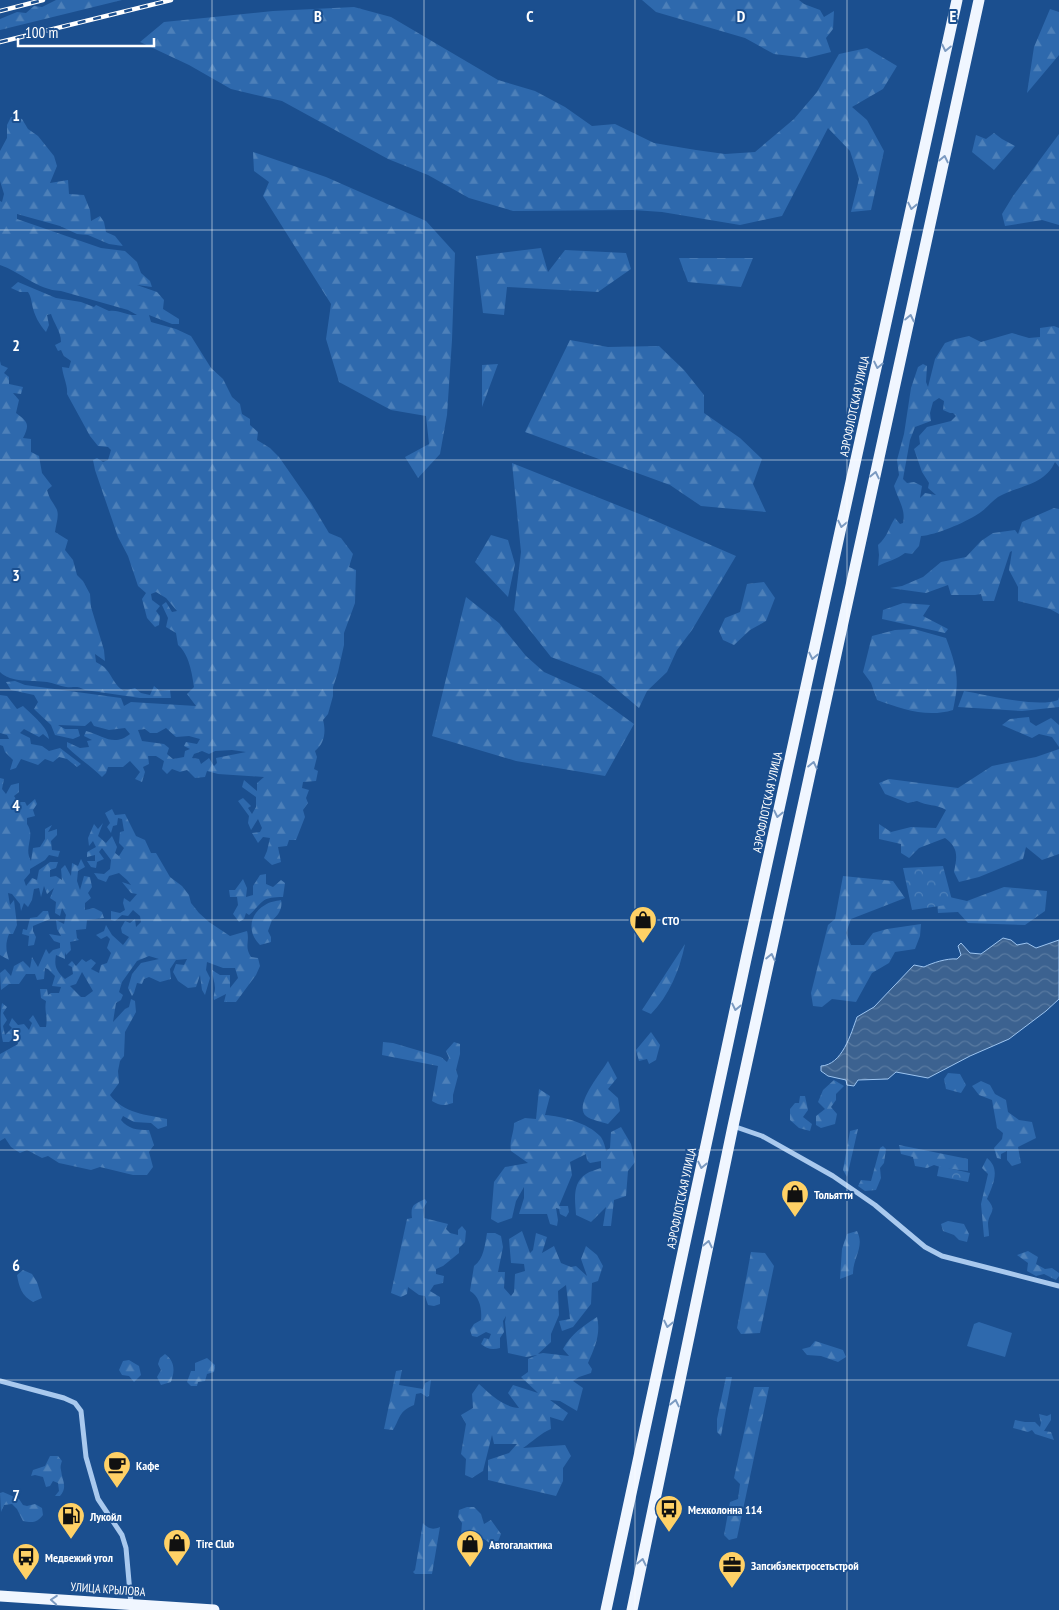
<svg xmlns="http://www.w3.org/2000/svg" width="1059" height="1610" font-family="'PT Sans Narrow',sans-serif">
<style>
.forest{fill:url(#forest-firs);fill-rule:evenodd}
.park{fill:url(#park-crowns)}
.pitch{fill:#2e69ad}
.water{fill:url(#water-waves);stroke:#9cc4f0}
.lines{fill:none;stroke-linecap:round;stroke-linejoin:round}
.minor{stroke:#a9c9ee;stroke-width:5}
.primary{stroke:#f0f6ff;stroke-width:11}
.rail-casing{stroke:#fff;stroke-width:4.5}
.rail{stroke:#1b4f8f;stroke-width:2.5;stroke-dasharray:8;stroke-linecap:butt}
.oneway{stroke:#7b9ac1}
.grid{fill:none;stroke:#fff;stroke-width:1;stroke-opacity:0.55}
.labels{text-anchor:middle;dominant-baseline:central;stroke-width:4;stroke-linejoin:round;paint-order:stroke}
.street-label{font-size:12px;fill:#fff;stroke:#1b4f8f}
.poi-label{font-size:12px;font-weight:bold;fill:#fff;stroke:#1b4f8f;text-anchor:start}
.grid-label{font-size:16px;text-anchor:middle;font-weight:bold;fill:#fff;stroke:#1b4f8f;stroke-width:4;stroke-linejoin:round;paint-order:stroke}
</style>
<defs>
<pattern id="forest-firs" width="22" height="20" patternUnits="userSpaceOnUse" patternTransform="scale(1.25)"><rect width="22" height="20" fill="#2e69ad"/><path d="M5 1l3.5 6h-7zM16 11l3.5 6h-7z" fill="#4d80b9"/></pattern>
<pattern id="park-crowns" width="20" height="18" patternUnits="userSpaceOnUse" patternTransform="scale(1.25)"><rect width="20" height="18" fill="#2e69ad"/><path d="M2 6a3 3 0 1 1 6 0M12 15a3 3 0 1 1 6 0" fill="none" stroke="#4d80b9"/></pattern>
<pattern id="water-waves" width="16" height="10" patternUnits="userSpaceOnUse" patternTransform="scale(1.25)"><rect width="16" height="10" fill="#3c6290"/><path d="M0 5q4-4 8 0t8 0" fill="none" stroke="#597aa1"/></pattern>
</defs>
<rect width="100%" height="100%" fill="#1b4f8f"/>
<path class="forest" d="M56 0H122L0 30V19L17 12 26 13 34 6 42 7Z
M642 0H799L804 4 820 10 824 17 834 11 833 29 826 38 831 52 807 58 774 54 745 38 656 12Z
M354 7 391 17 498 80 535 91 565 107 592 126 615 124 654 143 696 150 725 154 755 152 794 119 817 92 839 54 867 48 897 66 883 89 852 107 867 120 884 151 871 210 851 212 859 179 850 151 828 128 782 216 740 225 662 212 633 210 513 211 469 198 428 175 388 159 282 101 231 89 189 65 140 42 164 22 273 11Z
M1050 9 1059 12V55L1027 93 1034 47Z
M11 117 22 119 28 129 38 136 54 156 57 166 50 183 68 180 69 194 84 195 90 210 91 221 100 216 104 222 106 232 115 236 123 246 109 244 88 235 77 234 60 226 17 214V219L101 248 125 251 137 262 141 273 150 281 152 287 137 285 157 292 164 300 163 309 179 319V324H172L149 315 151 322 176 329 191 336 211 368 223 379 232 397 240 404 242 414 250 419V425L258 432 257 440 270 448 279 457 311 503 329 533 341 538 353 554 349 567 356 570 355 603 344 633V645L338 672 333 687V696L328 714 323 720C326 731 325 743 315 751L317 757 314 769 318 771 316 781 303 782 302 788 309 790 306 798 308 803 303 810 305 817 296 840H289L287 846 278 847 281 862 272 865 264 858 267 851 270 838 263 837 258 843 252 833 260 832 262 828 258 819 251 830 248 823 249 816 238 801 243 798 251 806 248 808 252 814 256 807V797L242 787 244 780 257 791V783L264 777 218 774 207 771 205 777 195 778 187 770 180 772 172 769 167 774 162 769 164 761 156 756H148L149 764 143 767 145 772 142 782 135 779 140 772 130 761 123 767H108L106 773 102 777C91 766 78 758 67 747V742L80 748 89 747 87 741 92 740 84 736 86 731C104 736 114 747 130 734L125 728 109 730 94 726 91 721 85 726 58 725 65 729H78L80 736 73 739 55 735 51 725 34 709 38 702 34 695 11 690 6 682 15 681 25 685 121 698 124 706 131 702 196 706 187 694 194 687C192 673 189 654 178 645L176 633 166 627 168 618 162 605 166 602 172 612 177 611 166 598 156 592 151 594 152 600 160 606 156 611 160 616 159 625 155 627 147 618 142 599 146 593 138 586 128 556 118 537 95 470 93 460 97 458 103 462 108 460 111 450 108 447 98 446 90 436 67 394C68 385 63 377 62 367L69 368 71 361 64 356 61 350 58 351 55 345 61 342C61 331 54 324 51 314L47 315 49 325 46 332C39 324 34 315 32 304 31 299 31 297 28 292H20L11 288 18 282 56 298 81 302 94 307 96 305 109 311C119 309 127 316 137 315L128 310 61 291C37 290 21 272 0 265V201L2 202 4 194 0 181V151L7 138V125ZM166 728 176 737 189 736 200 739 197 744 186 742 184 746 190 749 185 751 184 757 173 759 167 754 169 748 164 744 142 741 138 730 145 729 150 733H157ZM232 750 246 752 216 758 217 763 214 766 209 758 201 764 199 759 192 758 194 754 202 751 209 754 215 751Z
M994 133 1002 139 1015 146 994 170 972 152 976 135 986 139Z
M1059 134V225L1042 220 1005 226 1002 214 1013 196Z
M253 152 326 177 426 221 455 253 452 340 447 415 440 454 418 478 405 457 429 444 426 416 391 410 339 382 326 339 331 304 263 196 269 182 254 171Z
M541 248 548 272 565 250 626 253 631 269 598 292 507 287 504 315 483 313 476 256Z
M679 258H753L741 287 688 282Z
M1054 326 1059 328V467L1055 462C1044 486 1019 485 998 497 991 502 985 510 978 514 964 523 936 535 921 536L919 546 912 554 905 553C896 560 888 561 878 566L879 555 878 545C888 536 888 529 895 518L900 524 903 523C906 509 898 500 894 486L899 475 897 460 904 434 911 388 918 367 923 364 927 366 926 382 928 387 935 359 945 343 956 339 969 336 981 342 1012 333 1029 338 1040 337V328ZM939 398 944 401 943 410 950 413H953L956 416 951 421 927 427 919 436 920 444 914 449 922 472 929 483 928 488 936 495 925 493 920 498 922 486 914 482 907 483 903 479 910 440 915 427 931 421 930 413 933 402Z
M570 340 608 347 659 346 684 370 704 395V413L740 438 762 459 753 484 766 512 701 506 670 485 525 432Z
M0 361 1 365 8 368 4 373 9 377V384L23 387 21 394 13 393 19 400 16 413C28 422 30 424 23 438L31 439V452L39 456 42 473 52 486 47 490C50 500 51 499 56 508 60 514 56 524 55 532L68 540 65 550 73 560 77 575 83 581 90 594 91 607 104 650 105 661 95 654 96 662C99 664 104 666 106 669 113 677 114 685 124 691L135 688 141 693 150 695 154 686 160 691 170 690 171 698H140L85 690C76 685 75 688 66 687 60 686 53 683 47 682 32 680 11 683 0 672Z
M498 364 482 407V365Z
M512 463 642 515 736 556 692 630 677 650 667 672 647 691 639 708 601 676 551 657 514 610 521 552Z
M1054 508 1059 509V614L1050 609 1018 601V587L1009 570 1012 551 1010 552 994 601H983L981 594 975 595H951L948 585 926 593 890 588 902 586 923 577 941 562 966 557 981 541 993 533 1015 530 1018 534 1022 522Z
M491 535 508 540 515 564 508 597 475 562Z
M764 582 775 598 766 621 750 630 734 645 723 640 719 631 725 618 740 612 747 584Z
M466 597 499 623 526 656 544 672 591 693 634 724 605 776 516 761 432 736Z
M903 603 930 605 923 616 948 629 945 633 882 619 883 610Z
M914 629 946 638C957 668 960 679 953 710 927 718 902 709 877 700L871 683 863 672 872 636 895 630Z
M964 691C988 695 1037 708 1058 700L1059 697V707L1022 711 958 707Z
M0 695 7 696 17 709 23 706C32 715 48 727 49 739L43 734 39 737 24 729 20 733 30 738 31 744 42 746 49 751 60 748 81 764 77 767 67 759 59 757 53 762 45 759 38 765 21 759 16 768 10 770 13 760 5 752 3 746 0 745V739H9L7 735 0 733Z
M1029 717 1030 722 1036 726 1051 718 1059 725V747L1052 737 1039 734 1032 738 1002 725 1010 719Z
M1059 749V854L1042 860 1026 847 1023 859 979 877 959 882 954 872C957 857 959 848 945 838L919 848 909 858 901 853V844L879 839V824L891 832 911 827 936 828 946 810C936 804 927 806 917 801L908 803 885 794 879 783 889 779 958 788 992 766 1036 757Z
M0 778 4 779 2 789 6 794 11 785 19 783V792L14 796 18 802H25L27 806 35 799 37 804 33 810 35 816 27 818V824C36 837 23 847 31 861L33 848 40 847 45 839V829L52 825 48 832 57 829V835L51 841 52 850 60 851 58 857 49 855 45 860 30 869V873L24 880 26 886 32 878 37 880 39 870 50 862H58L56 868 50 870V877L56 876 62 880 61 869 65 865 71 876 72 863 78 866 81 859 85 867 78 871 77 881 80 890 84 876 90 877 92 887 88 893 91 898 85 903V910L94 908 102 912 104 918 87 920 86 929 76 930 77 938 79 940 70 942 71 950 66 955 65 952V959L56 955C54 966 56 971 65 979L73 974 72 967 68 965 72 961 76 966 82 959 86 962 91 959 96 963 91 969 99 973 101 965 107 963 111 953 107 948 110 939 107 936 101 939 96 935 104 931 106 925 112 935 123 945 129 937 122 933 121 928 125 921 130 923 135 919 136 927 141 922 140 916 133 910 128 916 122 915 115 921 111 920V911L120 913 125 910 123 903 124 898 130 902 137 894 131 893 122 882 131 885 127 880 119 873 109 876 106 882 98 879 94 873 104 874 110 869 111 860 102 848 99 852 104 859 97 862 96 868 91 867 87 861H95V855L87 857V852L96 847 93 841 89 846 88 838 94 824 98 829 103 823 98 836 106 843 112 836 117 847 115 853 119 856 124 848 119 843 120 832 124 831 122 819 118 818 117 825 113 826 111 833 107 827 110 823 105 813 112 809 115 815 125 814 136 836 145 840 151 853H156L170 877 182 886 189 895 191 903 199 913 209 922 230 936 247 931C250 942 244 946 251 957L258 958 260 966 256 975 236 1002H224L226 994 214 1000C213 995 215 993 215 988 215 982 212 976 212 970L220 975H230V988L238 978 235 968H223L207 962 206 970 210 978 205 995 202 990 200 975 196 987 188 988 178 981 173 972 176 964 184 965 187 959 176 960 170 969 171 979 160 982 149 977 144 979 142 984 137 983 134 993 132 996 128 988 132 974 141 963 159 959 149 956 137 961 122 982 119 992 123 995 121 1000 116 1003 113 1022 125 1009 129 1007 131 999 135 1001 136 1012 125 1032 124 1056 120 1061 118 1071 119 1083 110 1095C123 1113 147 1115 167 1119V1126L158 1129 151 1123 134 1122 123 1116 121 1120C128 1129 137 1130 149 1130L154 1145 149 1152 153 1167 147 1175H133L100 1167 91 1170 59 1163 48 1156 42 1158 27 1150 20 1153 11 1147 5 1138 0 1141V1054L18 1044 15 1036 9 1042H3C0 1030 0 1014 2 1003L7 1007 3 1013 7 1020 3 1026 5 1035 12 1028 9 1025 12 1018 18 1025 24 1024 29 1030 32 1023 29 1020 33 1015 40 1027H46C48 1015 44 1012 46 1001L41 998 40 989H47L48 995 51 993H59L61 987 52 986 55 976 48 969 45 968 44 979 37 980 35 974H26L19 984H9L1 990 0 973 5 969 11 976 14 966 23 961 30 968 32 957 38 967 46 949 49 954 53 950 60 948V943L54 941 49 934 61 936 57 929 56 920 64 924 66 915 62 908 60 916 55 913 56 902 50 898 54 888 47 894 44 886 41 897 39 888 34 889 32 900 28 907 24 903 21 911 20 904 12 894 8 893 10 905 14 900 17 925 13 934H9C5 944 6 950 9 960L0 955ZM82 972 93 991 85 997H81L70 986 76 984Z
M266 874V884L273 887 281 880 285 883 283 897C260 897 264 902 249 915L246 913 244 919 239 922 233 914 238 905 237 897H230L229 890H235L243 879 247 888 246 897 253 895V886L260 875Z
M843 876 893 881 905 898 851 919 846 933 851 945H864L873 933 887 929 921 924 920 936 915 949 895 952 889 963 872 973 856 1002 832 999 822 1007 813 1006 811 993 828 925 835 919Z
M1004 887 1047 891 1045 911 1025 925 968 923 958 912 938 913 937 902 945 896 967 901Z
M281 900C283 908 278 916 272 920L268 931 271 937V942L260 945C247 933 249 914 265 905 269 902 276 901 281 900Z
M43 911H48L50 919 33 926V931L36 937 34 945 28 946 29 936 22 934 23 929 27 930 30 918 37 917Z
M685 944C680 969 669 996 651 1014L642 1010Z
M651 1032 660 1045 656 1060 649 1064 647 1059 639 1061 636 1050Z
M383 1042 393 1043 441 1057 447 1062 449 1058 446 1051 454 1042 460 1044V1054L456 1070 458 1076 453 1095V1103C444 1106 440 1106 432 1101L438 1066 382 1055Z
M608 1061 617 1078 608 1089 618 1098 620 1111 608 1124C602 1122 591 1120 586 1116 573 1105 602 1072 608 1061Z
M948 1073 960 1074 966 1085 961 1093 946 1089 944 1079Z
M834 1080 844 1086 836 1094V1100L831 1107 837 1114 835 1124 821 1128 816 1125V1116L825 1109 818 1102 823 1090Z
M981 1081 990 1085 995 1094 1006 1100 1008 1112 1019 1120 1032 1122 1036 1138 1018 1147 1021 1163 1012 1166 1007 1160V1151L1001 1154V1159L997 1158 994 1148 1002 1139 1003 1133 997 1128 992 1100 979 1095 972 1086Z
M539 1089 550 1096 545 1115C562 1116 588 1123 600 1136 603 1139 605 1146 606 1151L610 1148 611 1132 621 1127 631 1144 635 1162 628 1171 626 1196 614 1200 611 1226H603L606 1207 591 1222 576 1215C575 1200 572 1183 586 1174 590 1171 596 1170 601 1168V1161L590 1163 587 1160 586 1154 570 1162 572 1175 559 1206H568L569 1212 566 1217 560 1214 559 1209 556 1208 558 1220 557 1226 550 1224 547 1214H519L524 1198V1187L516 1201 512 1218 498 1223 491 1219 494 1182 505 1167 528 1163 511 1151C509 1141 514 1133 514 1123L525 1118 536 1119Z
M800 1096H805L808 1110 803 1117 812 1124 810 1131 799 1128 790 1120V1109L795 1103H799Z
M858 1129 847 1177 843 1170 850 1131Z
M899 1145 968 1159V1171L943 1168 934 1165 927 1168 915 1166 913 1157 901 1154Z
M883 1146 886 1149 884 1163 880 1168 881 1178 876 1190 865 1191 858 1186 861 1180 871 1181 880 1148Z
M987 1158C1001 1169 993 1185 987 1199 998 1211 989 1212 988 1223 988 1227 989 1232 989 1236L984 1237 981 1204 988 1174 982 1168Z
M425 1199 427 1202 423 1209 424 1218 448 1224 446 1229 450 1233 458 1235V1230L462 1226 466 1231 465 1242 459 1248V1253L443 1266 436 1269V1274L444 1276 443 1283 434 1285 430 1291 440 1297V1304L434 1306 428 1305 425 1296 419 1295 408 1287 407 1294 401 1297 391 1293 407 1219 412 1218C410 1204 415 1204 425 1199Z
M948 1221 964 1224 969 1234 967 1242 959 1240 954 1235 943 1231 941 1224Z
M522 1231 530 1253 533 1250 536 1233 547 1237 542 1253 554 1246 561 1263 571 1267 576 1266 587 1276 581 1259 586 1246 597 1255 603 1266 598 1281 592 1283 591 1304 573 1327 562 1331 559 1321 570 1319 566 1285 558 1291 559 1315 551 1334V1342L538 1354 543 1353 569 1356 563 1349C571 1334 583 1326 597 1317 601 1334 595 1347 588 1363L592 1369 591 1373 579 1377 573 1381 583 1388 577 1411 560 1401 550 1400 568 1413 563 1421 550 1417 551 1429C541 1433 532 1442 523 1448L565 1445 571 1456 563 1468V1481L556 1496 488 1480V1460L509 1453 517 1444H494L492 1435 483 1471 472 1478 465 1475 466 1459 461 1454 466 1424 461 1415 473 1408 472 1394 479 1384C490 1394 503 1407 519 1408L508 1393 513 1385 538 1393 521 1377 528 1372V1359L537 1355 526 1357 508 1353 505 1322 506 1316 503 1321 504 1332 500 1338V1348C492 1350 487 1349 481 1344L484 1338 489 1339 491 1334 486 1332 477 1337 472 1336 470 1330 474 1324 481 1320C482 1309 480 1297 470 1291L474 1266C484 1259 485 1244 487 1233H495L501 1236 503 1247 498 1272H505L504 1288 511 1296 514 1292 515 1274 525 1271 524 1264 511 1263 509 1239Z
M857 1231C865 1247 853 1257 853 1274L840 1279 842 1249 847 1234Z
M1028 1251 1038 1257 1036 1264 1045 1269 1052 1268 1059 1273V1276L1056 1280 1044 1274 1036 1276 1027 1271 1028 1263 1017 1255Z
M751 1252 765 1253 774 1266 760 1333 741 1334 737 1328Z
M23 1270 32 1274 37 1282 42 1298 33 1302C22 1296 19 1287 17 1275Z
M815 1341 843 1350 846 1357 838 1362 821 1356 807 1355 802 1349 810 1347Z
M165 1354C175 1361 175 1371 171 1382L161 1385 157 1377 161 1370 158 1364 160 1358Z
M207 1358 215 1365 214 1372 207 1374 205 1381 198 1382 197 1386H191L187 1382 191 1371H195V1363Z
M129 1360 139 1366 141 1375 134 1382 129 1376 122 1375 119 1370 123 1361Z
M402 1370 399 1385 423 1389 425 1383 431 1380 429 1396 427 1397 421 1393 416 1394 414 1405C398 1412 401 1417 393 1430L384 1429 396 1371Z
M726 1377H732L721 1436 717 1432V1419Z
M754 1387H769L737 1538 729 1540 724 1535 730 1502 738 1499 740 1484 734 1478Z
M1039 1414 1047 1416 1051 1414V1420L1044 1431 1051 1432 1054 1440 1035 1434 1032 1430 1028 1432 1013 1428 1015 1420 1025 1422H1035L1040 1427 1041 1423Z
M50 1456H58L62 1461C61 1464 60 1467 61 1470 62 1480 68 1487 60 1496H55L59 1491 58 1483 53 1481 50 1486 46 1487 43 1477 35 1475 31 1476 33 1470 45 1466Z
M3 1492 19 1499 23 1505 27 1506 35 1504 42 1508 43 1515C37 1523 32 1523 23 1521L17 1509 12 1504 4 1505 1 1512 0 1493Z
M467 1507H474L481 1514 484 1524 491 1520 501 1534 497 1544 492 1545C480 1535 476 1535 461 1535L462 1523 458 1517 459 1510Z
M423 1523C428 1529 433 1530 440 1527L432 1574H415L413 1572 415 1570Z"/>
<path class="park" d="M943 866 953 904 912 910 903 868Z
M939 1166 970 1173 968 1182 937 1176Z"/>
<path class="pitch" d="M979 1322 1012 1333 1005 1357 967 1346 974 1324Z"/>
<path class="water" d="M1003 938 1011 940 1017 945 1027 943 1036 948 1059 940V999L1046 1011 1009 1039 970 1056 928 1078 896 1072 888 1079 858 1080 854 1086 847 1085 846 1080 828 1076 821 1071V1066C842 1065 851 1034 857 1017L874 1007 914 965 924 967C932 963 947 958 957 959L961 955 958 946 961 943 970 953 981 954Z"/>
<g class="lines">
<path class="minor" d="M733 1126 762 1136 833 1176 875 1205 925 1247 942 1256 1059 1286
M0 1381 64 1398 75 1403 81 1411 86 1457 98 1499 122 1535 126 1548 131 1604"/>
<path class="primary" d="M0 1596 214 1610
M606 1610 746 959 957 0
M632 1610 733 1126 979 0"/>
<defs>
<path id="rail" d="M0 11 43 0
M0 42 171 0"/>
</defs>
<use href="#rail" class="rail-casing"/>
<use href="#rail" class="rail"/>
</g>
<defs><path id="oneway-chevron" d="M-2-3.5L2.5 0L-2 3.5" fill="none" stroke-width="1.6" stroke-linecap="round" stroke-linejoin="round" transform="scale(1.25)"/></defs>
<g class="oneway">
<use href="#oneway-chevron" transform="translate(946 48) rotate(102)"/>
<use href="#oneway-chevron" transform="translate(944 159) rotate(-78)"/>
<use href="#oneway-chevron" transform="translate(912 206) rotate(102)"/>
<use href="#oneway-chevron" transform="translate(910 318) rotate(-78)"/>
<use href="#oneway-chevron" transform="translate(878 365) rotate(102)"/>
<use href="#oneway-chevron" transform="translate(875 475) rotate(-78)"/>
<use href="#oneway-chevron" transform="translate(842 524) rotate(102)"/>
<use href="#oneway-chevron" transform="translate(813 656) rotate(102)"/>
<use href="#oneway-chevron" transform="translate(813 765) rotate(-78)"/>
<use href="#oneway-chevron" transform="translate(778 814) rotate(102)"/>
<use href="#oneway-chevron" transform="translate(771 957) rotate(-77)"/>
<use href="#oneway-chevron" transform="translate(736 1007) rotate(102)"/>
<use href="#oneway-chevron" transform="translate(702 1165) rotate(102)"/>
<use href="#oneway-chevron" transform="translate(708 1244) rotate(-78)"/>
<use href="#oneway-chevron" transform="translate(668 1324) rotate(102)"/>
<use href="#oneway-chevron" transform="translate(675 1403) rotate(-78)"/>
<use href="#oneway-chevron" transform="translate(642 1562) rotate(-78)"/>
<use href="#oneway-chevron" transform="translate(54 1600) rotate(-176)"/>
</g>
<path class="grid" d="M212 0V1610M424 0V1610M635 0V1610M847 0V1610M0 230H1059M0 460H1059M0 690H1059M0 920H1059M0 1150H1059M0 1380H1059"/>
<defs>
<symbol id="shop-pin" viewBox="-11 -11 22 30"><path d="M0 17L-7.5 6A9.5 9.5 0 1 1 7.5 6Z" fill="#ffd166" stroke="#1b4f8f"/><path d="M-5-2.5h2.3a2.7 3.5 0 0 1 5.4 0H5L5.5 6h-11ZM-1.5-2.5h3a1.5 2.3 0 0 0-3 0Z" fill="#111"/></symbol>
<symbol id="cafe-pin" viewBox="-11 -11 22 30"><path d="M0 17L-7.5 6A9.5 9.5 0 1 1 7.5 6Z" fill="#ffd166" stroke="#1b4f8f"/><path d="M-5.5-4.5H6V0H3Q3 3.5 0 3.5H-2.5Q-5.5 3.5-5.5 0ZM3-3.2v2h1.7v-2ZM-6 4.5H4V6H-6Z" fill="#111"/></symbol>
<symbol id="bus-pin" viewBox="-11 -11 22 30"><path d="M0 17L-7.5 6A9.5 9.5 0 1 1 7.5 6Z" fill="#ffd166" stroke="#1b4f8f"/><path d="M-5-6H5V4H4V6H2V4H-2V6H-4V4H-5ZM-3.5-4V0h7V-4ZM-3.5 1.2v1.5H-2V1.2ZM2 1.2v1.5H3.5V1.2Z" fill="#111"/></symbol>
<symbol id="fuel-pin" viewBox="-11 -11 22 30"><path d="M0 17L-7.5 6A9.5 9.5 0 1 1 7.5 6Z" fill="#ffd166" stroke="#1b4f8f"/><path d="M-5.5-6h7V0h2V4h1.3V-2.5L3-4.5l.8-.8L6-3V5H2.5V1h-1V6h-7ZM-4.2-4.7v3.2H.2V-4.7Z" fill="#111"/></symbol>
<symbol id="office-pin" viewBox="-11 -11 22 30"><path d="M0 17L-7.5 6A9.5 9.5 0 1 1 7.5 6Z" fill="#ffd166" stroke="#1b4f8f"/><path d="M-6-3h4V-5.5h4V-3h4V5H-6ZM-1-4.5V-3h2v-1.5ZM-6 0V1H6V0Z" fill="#111"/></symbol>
</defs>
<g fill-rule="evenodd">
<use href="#shop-pin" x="627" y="904" width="32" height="43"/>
<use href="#shop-pin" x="779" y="1178" width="32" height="43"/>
<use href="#cafe-pin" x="101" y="1449" width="32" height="43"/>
<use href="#bus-pin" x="653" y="1493" width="32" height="43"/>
<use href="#fuel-pin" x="55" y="1500" width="32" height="43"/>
<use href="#shop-pin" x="161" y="1527" width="32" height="43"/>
<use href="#shop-pin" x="454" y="1528" width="32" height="43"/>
<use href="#bus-pin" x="10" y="1541" width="32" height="43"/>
<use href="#office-pin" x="716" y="1549" width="32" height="43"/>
</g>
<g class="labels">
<g class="street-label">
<text transform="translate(854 406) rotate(-78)">АЭРОФЛОТСКАЯ УЛИЦА</text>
<text transform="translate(767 802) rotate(-78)">АЭРОФЛОТСКАЯ УЛИЦА</text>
<text transform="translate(681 1198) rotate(-78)">АЭРОФЛОТСКАЯ УЛИЦА</text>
<text transform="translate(108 1589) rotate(4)">УЛИЦА КРЫЛОВА</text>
</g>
<g class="poi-label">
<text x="662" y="920">СТО</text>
<text x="814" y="1194">Тольятти</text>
<text x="136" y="1465">Кафе</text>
<text x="688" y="1509">Мехколонна 114</text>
<text x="90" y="1516">Лукойл</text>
<text x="196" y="1543">Tire Club</text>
<text x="489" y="1544">Автогалактика</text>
<text x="45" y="1557">Медвежий угол</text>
<text x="751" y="1565">Запсибэлектросетьстрой</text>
</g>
</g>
<g class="grid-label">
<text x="318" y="22">B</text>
<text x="530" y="22">C</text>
<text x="741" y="22">D</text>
<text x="953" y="22">E</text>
<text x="16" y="121">1</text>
<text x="16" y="351">2</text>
<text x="16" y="581">3</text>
<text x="16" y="811">4</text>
<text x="16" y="1041">5</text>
<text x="16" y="1271">6</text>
<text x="16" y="1501">7</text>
</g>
<path d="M18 38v8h136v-8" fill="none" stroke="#ffffff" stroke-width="2.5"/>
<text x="25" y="38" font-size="15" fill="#ffffff" stroke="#1b4f8f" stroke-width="4" paint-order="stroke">100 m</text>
</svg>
